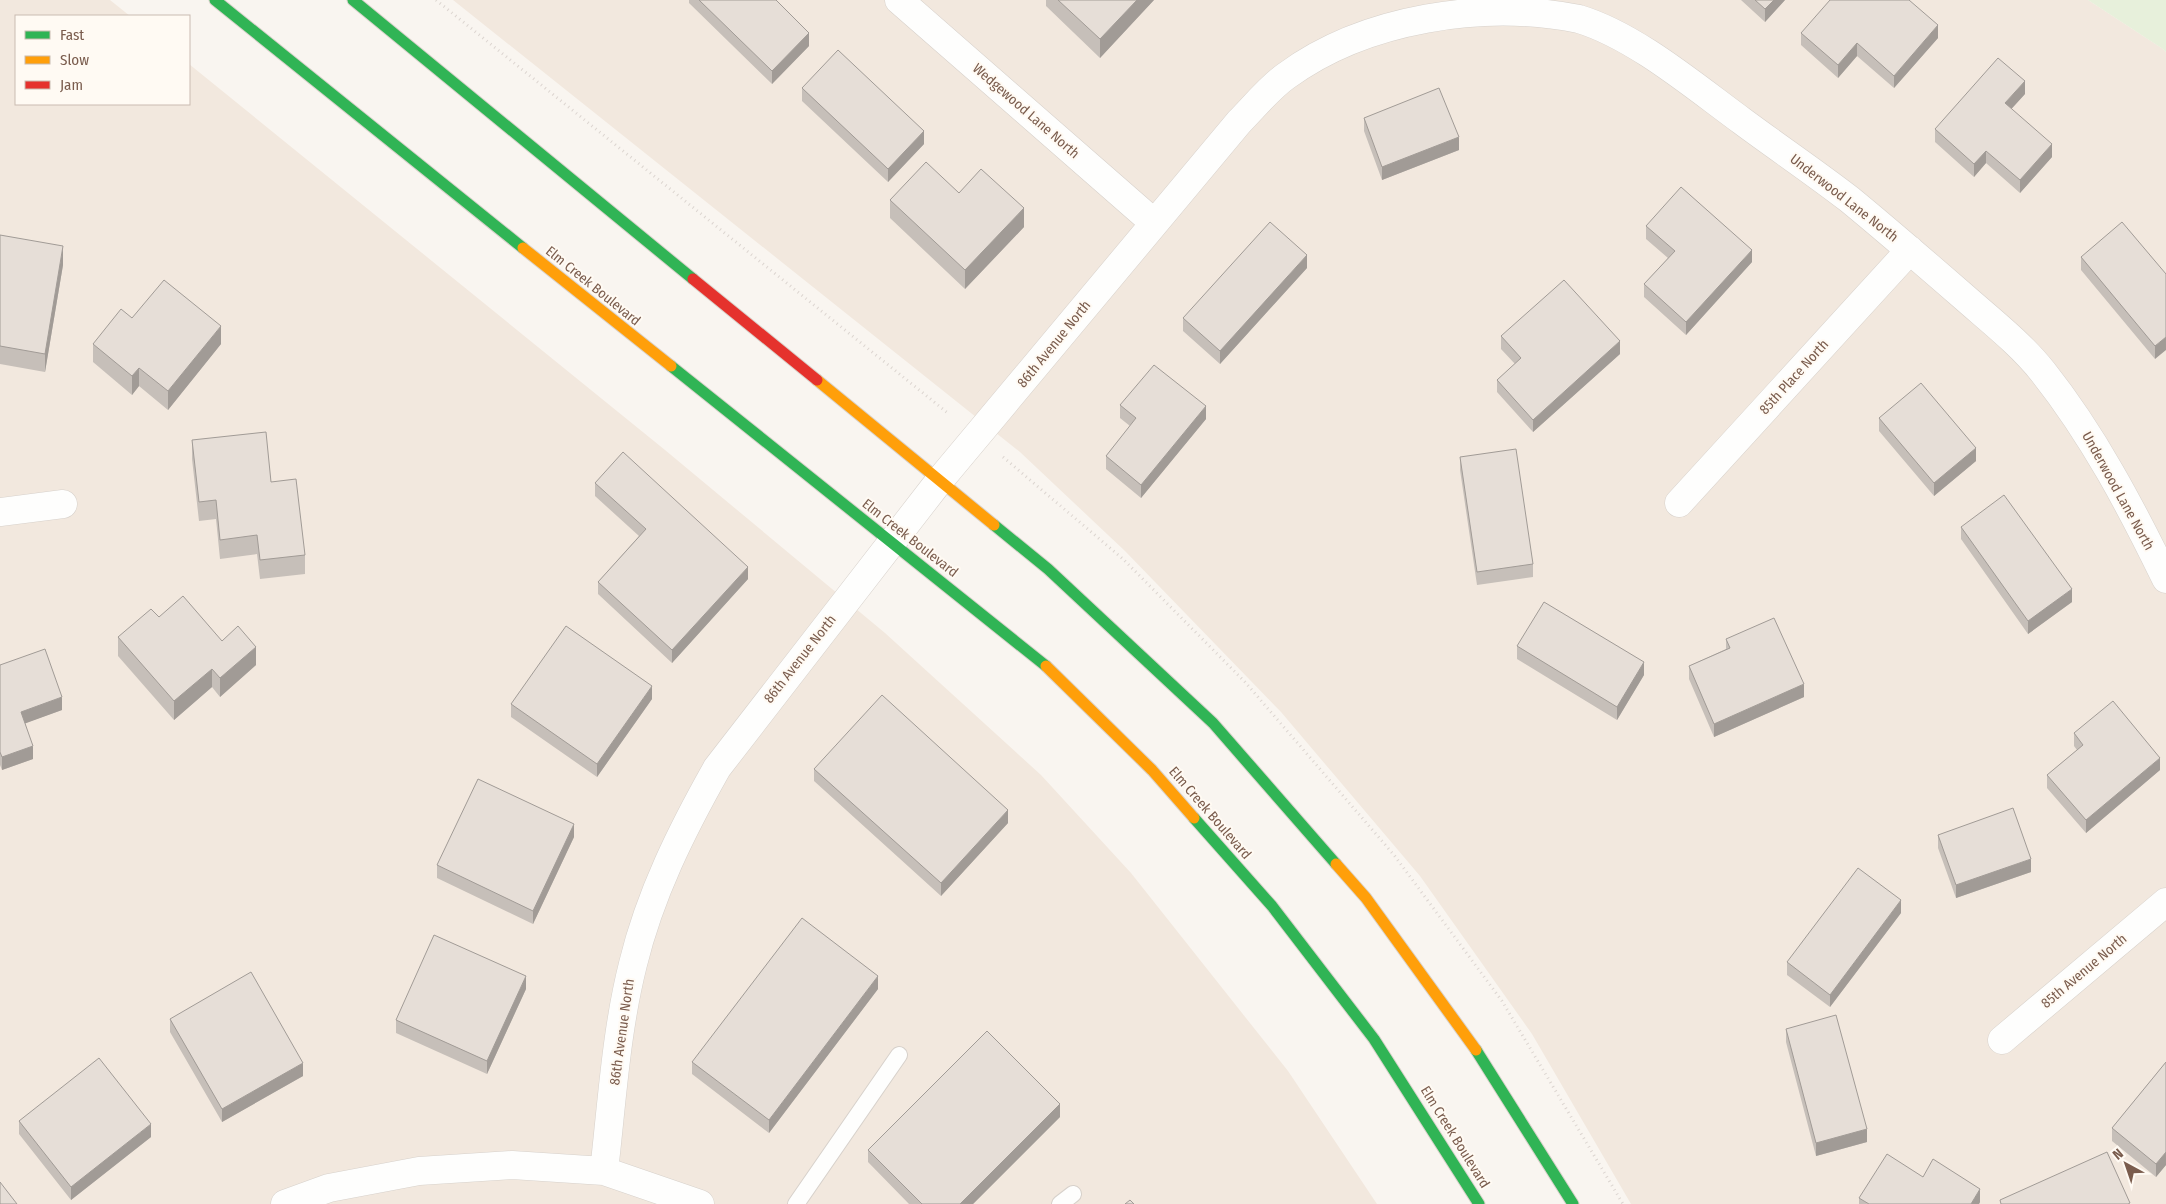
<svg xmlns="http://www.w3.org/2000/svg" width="2166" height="1204" font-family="'Fira Sans Condensed',sans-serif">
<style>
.residential{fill:#f2e8de}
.green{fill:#e7f0db}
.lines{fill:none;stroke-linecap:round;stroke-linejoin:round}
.lane-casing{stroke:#d7d1cb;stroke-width:18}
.street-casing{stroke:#d7d1cb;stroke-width:29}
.fast-casing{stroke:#d9d2cb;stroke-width:13}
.slow-casing{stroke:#d9d2cb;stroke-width:13}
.jam-casing{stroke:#d9d2cb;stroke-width:13}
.path{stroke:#dcd5d0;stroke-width:3;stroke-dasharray:1 4;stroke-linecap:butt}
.lane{stroke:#fefefd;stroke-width:16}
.street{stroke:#fefefd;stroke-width:28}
.fast{stroke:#30b455;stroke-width:11}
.slow{stroke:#ff9f0a;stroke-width:11}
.jam{stroke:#e5322d;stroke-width:11}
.wall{fill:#c6bfb9}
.shaded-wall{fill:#a19b96}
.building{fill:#e6ded7;stroke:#a19b96}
.labels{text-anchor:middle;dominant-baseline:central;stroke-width:4;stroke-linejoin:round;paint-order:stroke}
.street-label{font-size:14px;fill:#7a5c4d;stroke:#fffaf3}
</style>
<rect width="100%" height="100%" fill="#f9f5f0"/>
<path class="residential" d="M0 0H110L130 16H16V104H189V64L665 450 885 633 1041 775 1131 873 1288 1071 1377 1204H0Z
M453 0H2088L2163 49 2166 52V1204H1631L1532 1034 1420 876 1281 712 1125 551 1020 452Z"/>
<path class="green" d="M2088 0H2166V52L2163 49Z"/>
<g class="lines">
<defs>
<path id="lane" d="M796 1204 899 1055
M1060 1204 1073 1194"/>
<path id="street" d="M899 0 1153 222
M1679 503 1910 250
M0 512 63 504
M2002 1040 2166 902
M604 1171C612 1102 616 1031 633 964 650 894 682 830 717 768L940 480 1239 122C1254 107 1269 88 1286 76 1365 18 1484 0 1579 19 1635 36 1694 86 1742 121 1777 147 1814 172 1849 199 1888 231 1926 264 1964 297 1990 320 2021 344 2043 372 2093 435 2131 507 2166 579
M285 1204 329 1188 419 1171 512 1165 604 1171 700 1204"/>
<path id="fast" d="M215 0 523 248
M353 0 693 279
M671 366 1046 666
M994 525 1048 569 1213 723 1336 864
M1194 818 1272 906 1374 1039 1479 1204
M1476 1050 1573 1204"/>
<path id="slow" d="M523 248 671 366
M817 380 994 525
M1046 666 1152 770 1194 818
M1336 864 1366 898 1476 1050"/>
<path id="jam" d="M693 279 817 380"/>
</defs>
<use href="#lane" class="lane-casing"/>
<use href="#street" class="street-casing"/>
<use href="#fast" class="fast-casing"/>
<use href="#slow" class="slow-casing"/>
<use href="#jam" class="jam-casing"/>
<path class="path" d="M436 0 949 414
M1003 457 1123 559 1245 682 1394 855 1502 1001 1623 1204"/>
<use href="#lane" class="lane"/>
<use href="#street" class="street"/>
<use href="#fast" class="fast"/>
<use href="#slow" class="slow"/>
<use href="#jam" class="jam"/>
</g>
<path class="wall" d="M689 0H776L809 46 772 84 689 3Z
M1046 0H1154L1100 58 1046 6Z
M1741 0H1785L1765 22Z
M1801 33 1938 38 1894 88 1857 56 1838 78 1801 45Z
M802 88 924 144 888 182 802 101Z
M2025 94 2011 109 2052 157 2020 193 1986 163 1974 177 1935 142V129Z
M1364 118 1459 150 1382 180 1364 131Z
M890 200 1024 227 965 289 890 218Z
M1646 226 1752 262 1686 335 1644 297V284L1668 258 1646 239Z
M0 235 63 265 45 372 0 364Z
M2081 257 2166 274 2155 359 2081 270Z
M1307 268 1220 364 1183 331V318Z
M132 318 221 344 168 410 139 386 132 395 93 362V344Z
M1501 336 1620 354 1533 432 1497 392V380L1515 364 1501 349Z
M1120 405 1206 419 1141 498 1106 469V456L1130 426 1120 418Z
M1879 418 1976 461 1934 496 1879 431Z
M192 440 271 482 305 555V574L260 579 257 554 220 559 216 519 199 521 192 459Z
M1460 457 1533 564V577L1477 585 1460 470Z
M595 483 748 579 672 663 598 594V582L639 536 595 496Z
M1961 527 2072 602 2028 634 1961 539Z
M159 617 222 641 256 665 220 697 212 687 174 720 118 656V637Z
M1726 639 1804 697 1714 737 1689 679V666L1726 649Z
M1517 646 1644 675 1617 720 1517 659Z
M0 665 62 710 25 723 33 759 2 770 0 765Z
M652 699 597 777 511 717V704Z
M2074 733 2160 770 2086 833 2047 788V775L2077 750 2074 746Z
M814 769 1008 823 941 896 814 781Z
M1938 835 2031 872 1956 898 1938 848Z
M574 837 533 924 437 878V865Z
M1901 913 1830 1007 1787 975V962Z
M526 989 487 1074 396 1033V1020Z
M878 989 769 1133 692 1074V1062Z
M170 1019 303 1076 222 1122 170 1032Z
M1786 1029 1867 1142 1816 1156 1786 1042Z
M2166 1062V1165L2156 1177 2112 1141V1128Z
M1060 1117 973 1204H909L868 1162V1150Z
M19 1121 151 1137 71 1200 19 1134Z
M1923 1177 1980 1202 1979 1204H1859V1198Z"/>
<path class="shaded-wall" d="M1137 0H1154L1100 58V39Z
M1774 0H1785L1765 22V9Z
M1938 25V38L1894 88V76Z
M809 33V46L772 84V71Z
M1857 43V56L1838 78V65Z
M2025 81V94L2005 116V103Z
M924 131V144L888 182V169Z
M1459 137V150L1382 180V167Z
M2052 144V157L2020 193V180Z
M1986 151V163L1974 177V164Z
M1024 208V227L965 289V270Z
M63 246V265L45 372V354Z
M1752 250V262L1686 335V322Z
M1307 255V268L1220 364V351Z
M221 326V344L168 410V391Z
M2166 337V350L2155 359V346Z
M1620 341V354L1533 432V420Z
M139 368V386L132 395V376Z
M1206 406V419L1141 498V485Z
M1976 448V461L1934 496V483Z
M748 567V579L672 663V650Z
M2072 589V602L2028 634V621Z
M256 647V665L220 697V678Z
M1644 662V675L1617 720V707Z
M212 669V687L174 720V701Z
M1804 684V697L1714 737V724Z
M652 686V699L597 777V764Z
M62 697V710L21 725V712Z
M33 746V759L2 770V757Z
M2160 758V770L2086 833V820Z
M1008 810V823L941 896V883Z
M574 824V837L533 924V911Z
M2031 859V872L1956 898V885Z
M1901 900V913L1830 1007V995Z
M526 976V989L487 1074V1061Z
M878 976V989L769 1133V1120Z
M303 1063V1076L222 1122V1109Z
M1060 1104V1117L973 1204H960Z
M151 1124V1137L71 1200V1187Z
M1867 1129V1142L1816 1156V1143Z
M2166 1152V1165L2156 1177V1164Z
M1980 1189V1202L1979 1204H1971Z"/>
<path class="building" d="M699 0H776L809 33 772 71Z
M1058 0H1137L1100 39Z
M1755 0H1774L1765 9Z
M1830 0H1909L1938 25 1894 76 1857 43 1838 65 1801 33Z
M838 50 924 131 888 169 802 88Z
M1998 58 2025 81 2005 103 2052 144 2020 180 1986 151 1974 164 1935 129Z
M1439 88 1459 137 1382 167 1364 118Z
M926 162 959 193 981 169 1024 208 965 270 890 200Z
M1681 187 1752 250 1686 322 1644 284 1675 251 1646 226Z
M1270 222 1307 255 1220 351 1183 318Z
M2122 222 2166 274V337L2155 346 2081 257Z
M0 235 63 246 45 354 0 346Z
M164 280 221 326 168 391 139 368 132 376 93 344 121 309 132 318Z
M1564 280 1620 341 1533 420 1497 380 1521 358 1501 336Z
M1154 365 1206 406 1141 485 1106 456 1136 418 1120 405Z
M1921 383 1976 448 1934 483 1879 418Z
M266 432 271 482 296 479 305 555 260 560 257 535 220 540 216 500 199 502 192 440Z
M1516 449 1533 564 1477 572 1460 457Z
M623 452 748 567 672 650 598 582 646 529 595 483Z
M2004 495 2072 589 2028 621 1961 527Z
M183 596 222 641 238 626 256 647 220 678 212 669 174 701 118 637 151 609 159 617Z
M1544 602 1644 662 1617 707 1517 646Z
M1774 618 1804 684 1714 724 1689 666 1730 648 1726 639Z
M566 626 652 686 597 764 511 704Z
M45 649 62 697 21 712 33 746 2 757 0 752V665Z
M882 695 1008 810 941 883 814 769Z
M2113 701 2160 758 2086 820 2047 775 2083 745 2074 733Z
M478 779 574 824 533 911 437 865Z
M2013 808 2031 859 1956 885 1938 835Z
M1858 868 1901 900 1830 995 1787 962Z
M802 918 878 976 769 1120 692 1062Z
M434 935 526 976 487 1061 396 1020Z
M251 972 303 1063 222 1109 170 1019Z
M1836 1015 1867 1129 1816 1143 1786 1029Z
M987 1031 1060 1104 960 1204H922L868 1150Z
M99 1058 151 1124 71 1187 19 1121Z
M2166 1062V1152L2156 1164 2112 1128Z
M2107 1152 2130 1203 2128 1204H2001L2000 1200Z
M1887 1154 1923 1177 1933 1159 1980 1189 1971 1204H1869L1859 1198Z
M0 1182 17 1204H0Z
M1130 1200 1134 1204H1125Z"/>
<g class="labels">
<g class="street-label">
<text transform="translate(1026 111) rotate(41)">Wedgewood Lane North</text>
<text transform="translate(1844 198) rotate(38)">Underwood Lane North</text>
<text transform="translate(593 286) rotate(39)">Elm Creek Boulevard</text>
<text transform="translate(1054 344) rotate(-51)">86th Avenue North</text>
<text transform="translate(1794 377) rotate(-48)">85th Place North</text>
<text transform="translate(2118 491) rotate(61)">Underwood Lane North</text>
<text transform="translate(910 538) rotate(38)">Elm Creek Boulevard</text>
<text transform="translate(800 659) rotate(-52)">86th Avenue North</text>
<text transform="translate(1210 813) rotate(49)">Elm Creek Boulevard</text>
<text transform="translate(2084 971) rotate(-40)">85th Avenue North</text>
<text transform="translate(622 1032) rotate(-82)">86th Avenue North</text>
<text transform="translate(1455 1137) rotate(58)">Elm Creek Boulevard</text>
</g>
</g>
<rect x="15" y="15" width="175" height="90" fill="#fffaf3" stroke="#cabbb1"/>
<rect x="25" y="31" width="25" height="8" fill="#30b455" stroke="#cabbb1"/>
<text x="60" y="40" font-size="15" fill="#7a5c4d">Fast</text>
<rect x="25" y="56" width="25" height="8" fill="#ff9f0a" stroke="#cabbb1"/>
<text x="60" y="65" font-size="15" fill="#7a5c4d">Slow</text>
<rect x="25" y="81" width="25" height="8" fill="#e5322d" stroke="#cabbb1"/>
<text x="60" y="90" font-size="15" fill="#7a5c4d">Jam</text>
<g transform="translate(2126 1164) rotate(320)" stroke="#fffaf3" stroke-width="4" paint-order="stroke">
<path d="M0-4L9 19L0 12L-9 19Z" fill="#7a5c4d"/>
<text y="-8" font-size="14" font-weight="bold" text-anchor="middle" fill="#7a5c4d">N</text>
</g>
</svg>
